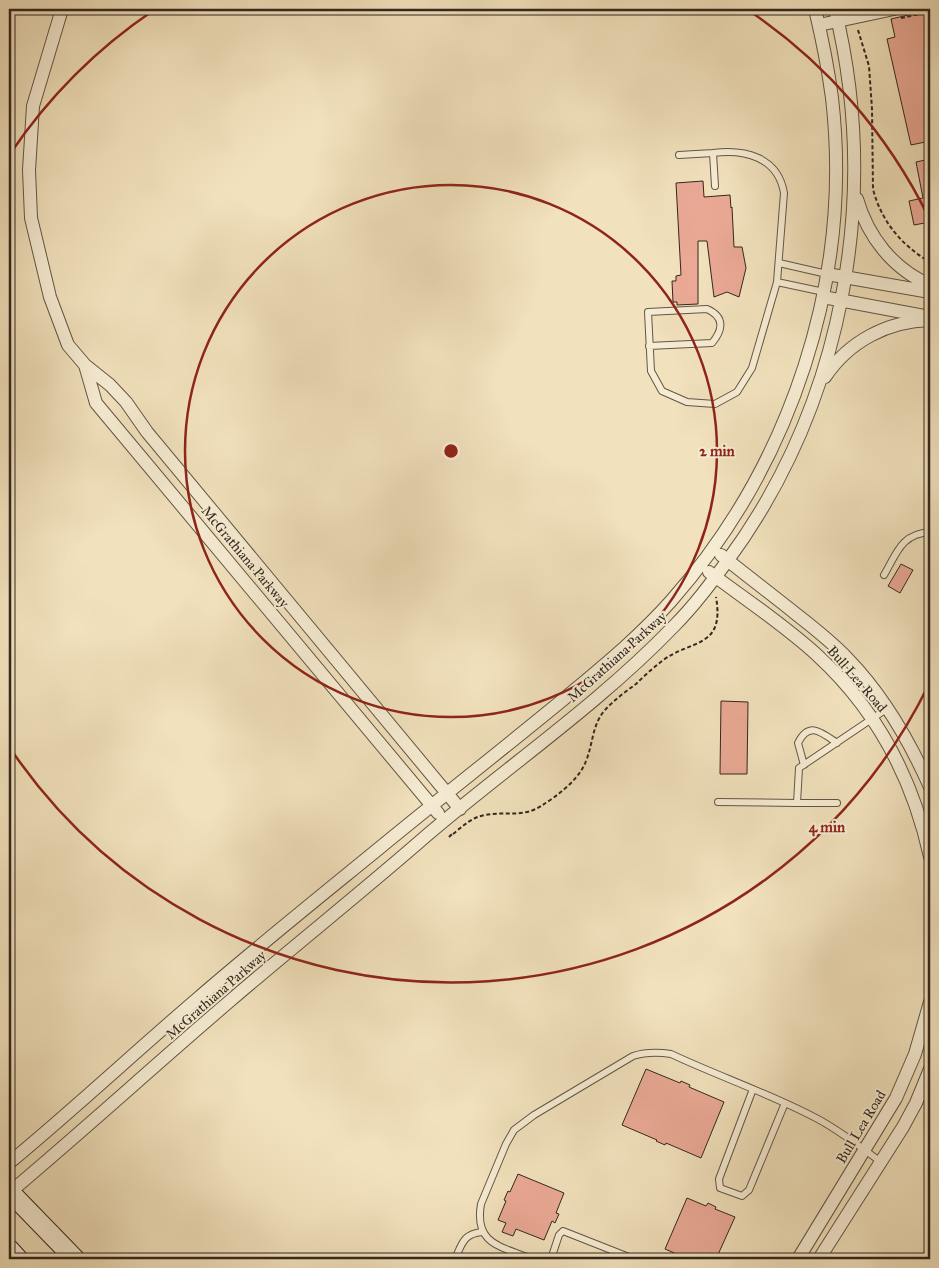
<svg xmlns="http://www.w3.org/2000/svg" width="939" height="1268" font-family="'IM FELL Great Primer',serif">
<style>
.building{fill:#eaa995;stroke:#32271f}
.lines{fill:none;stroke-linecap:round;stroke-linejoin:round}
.lane-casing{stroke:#625646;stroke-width:8}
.street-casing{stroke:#625646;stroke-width:14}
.secondary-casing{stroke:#32271f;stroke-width:21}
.path{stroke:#32271f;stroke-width:2;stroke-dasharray:4 2.5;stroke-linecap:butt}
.lane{stroke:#f6ecd3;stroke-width:6}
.street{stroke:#f6ecd3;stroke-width:12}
.secondary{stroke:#f6ecd3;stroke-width:19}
.ring{fill:none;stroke:#8f2418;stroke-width:2.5}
.labels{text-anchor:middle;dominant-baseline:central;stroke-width:4;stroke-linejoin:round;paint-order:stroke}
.street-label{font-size:14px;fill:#32271f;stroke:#f6ecd3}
.centre{fill:#8f2418;stroke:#f6ecd3;stroke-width:2.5}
.ring-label{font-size:15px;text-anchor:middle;font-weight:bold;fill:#8f2418;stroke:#f6ecd3;stroke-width:4;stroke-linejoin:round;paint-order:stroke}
</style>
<rect width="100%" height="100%" fill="#f1e1bc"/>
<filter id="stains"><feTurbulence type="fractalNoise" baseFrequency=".004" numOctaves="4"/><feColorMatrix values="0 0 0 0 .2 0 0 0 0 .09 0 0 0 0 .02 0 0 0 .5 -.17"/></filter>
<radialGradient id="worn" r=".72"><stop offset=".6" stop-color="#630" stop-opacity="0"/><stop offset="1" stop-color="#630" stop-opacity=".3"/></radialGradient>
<path class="building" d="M930 10V48L925 49 930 70V141L911 145 887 39 895 37 891 19Z
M930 159V222L914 225 909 201 923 198 916 162Z
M703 181 704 197 730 195 731 208 732 207 734 247H742L746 268 739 297 727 292 714 297 707 241H698V304L677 305V302H673L672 281H676V276L681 275 676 183Z
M901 564 913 570 900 593 888 586Z
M721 701 748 702 747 774H720Z
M646 1069 680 1083 681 1081 690 1085 689 1087 724 1102 701 1158 666 1143 665 1145 656 1141 657 1140 622 1125Z
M518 1174 564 1193 556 1213 559 1214 555 1223 552 1221 544 1240 516 1229 513 1236 502 1232 506 1223 498 1220 506 1201 504 1200 508 1191 510 1192Z
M687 1198 706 1206 708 1203 716 1207 715 1209 735 1217 716 1259H688L665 1249Z"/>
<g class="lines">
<defs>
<path id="lane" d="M679 155 713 153
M779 263 827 274
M777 282 824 292
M649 346 712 343C723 330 725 317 707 309L648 312 651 371 662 391 687 402 715 404 737 392 752 368 777 282 784 193C778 157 745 149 713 153L715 186
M884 575C897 553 901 534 930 532
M804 765 798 743C809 721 821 732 837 743
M718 802 797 803 799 768 888 708
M797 803H837
M753 1089 719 1179 720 1188 742 1196 749 1190 785 1103
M455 1259C462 1244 463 1234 482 1232
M532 1259C501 1246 474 1245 481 1204L506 1144 514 1130 534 1115 633 1056C646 1052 657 1052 671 1054 718 1076 768 1093 814 1117 838 1129 859 1146 881 1162
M551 1259 559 1235 563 1231 634 1259"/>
<path id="street" d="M62 9 33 106 29 170 31 218 50 297 68 345 85 365 110 385 126 402 147 432 460 809
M819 25 894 9
M857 199C868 237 893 269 930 285
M827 274 930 292
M823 297 924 316
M85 365 96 403 438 813
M825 377C849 341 888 321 930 320
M721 555C746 575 771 594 796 614 814 628 832 642 848 659 884 696 909 740 930 787
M709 572C745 599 783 624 817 655 876 709 913 779 930 857
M9 1163C73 1110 134 1053 197 999 256 948 317 899 377 850 439 799 503 749 565 698 602 667 639 637 671 601 791 465 853 279 832 98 828 68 822 38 815 9
M9 1193C84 1130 156 1064 231 1000 295 945 362 892 426 836 508 766 599 704 674 626 694 606 711 583 728 560 843 403 881 198 835 9
M798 1259 896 1098 915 1054 930 1002
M819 1259 903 1127 916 1103 930 1069"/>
<path id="secondary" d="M9 1191 75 1259
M9 1249 18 1259"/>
</defs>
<use href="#lane" class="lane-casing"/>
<use href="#street" class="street-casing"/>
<use href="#secondary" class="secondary-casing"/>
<path class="path" d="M901 18 930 12
M858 30 869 66 872 109 873 189C881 221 902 246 930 262
M453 834C463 826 472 817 485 815 504 811 523 818 541 806 557 796 579 780 586 761 593 744 592 726 604 711 613 701 625 692 636 684 644 676 653 668 662 661 691 639 725 649 716 597
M449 837 452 834"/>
<use href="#lane" class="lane"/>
<use href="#street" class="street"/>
<use href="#secondary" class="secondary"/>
</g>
<g class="ring">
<circle cx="451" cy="451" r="266"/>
<path d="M929 684A532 532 0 0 1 10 748M10 154A532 532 0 0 1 154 10M748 10A532 532 0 0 1 929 218"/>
</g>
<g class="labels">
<g class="street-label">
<text transform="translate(245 557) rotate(50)">McGrathiana Parkway</text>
<text transform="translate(617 657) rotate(-42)">McGrathiana Parkway</text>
<text transform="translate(857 679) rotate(49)">Bull Lea Road</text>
<text transform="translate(216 995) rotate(-41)">McGrathiana Parkway</text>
<text transform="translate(861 1127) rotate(-59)">Bull Lea Road</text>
</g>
</g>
<circle cx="451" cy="451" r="8" class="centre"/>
<g class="ring-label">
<text x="717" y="456">2 min</text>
<text x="827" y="832">4 min</text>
</g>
<rect width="939" height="1268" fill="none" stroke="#f1e1bc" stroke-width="30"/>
<rect x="10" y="10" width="919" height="1248" fill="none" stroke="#32271f" stroke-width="2.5"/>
<rect x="15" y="15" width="909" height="1238" fill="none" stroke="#32271f"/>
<rect width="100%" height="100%" filter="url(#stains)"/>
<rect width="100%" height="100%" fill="url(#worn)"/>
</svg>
